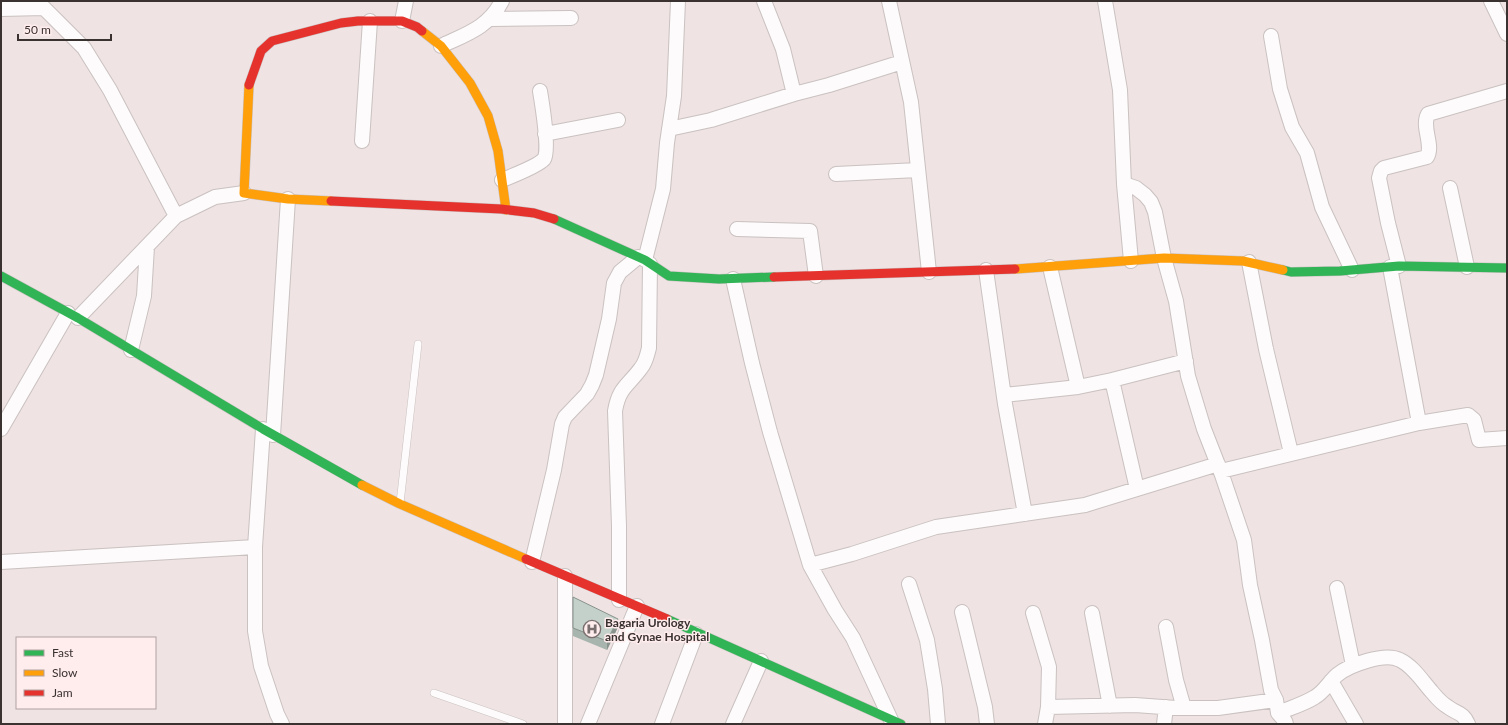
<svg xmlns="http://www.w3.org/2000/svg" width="1508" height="725" font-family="Lato,sans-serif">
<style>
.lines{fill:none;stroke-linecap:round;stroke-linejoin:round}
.lane-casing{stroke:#cac1c1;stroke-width:8}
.street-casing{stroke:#cac1c1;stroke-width:16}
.fast-casing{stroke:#cac1c1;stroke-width:10}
.slow-casing{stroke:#cac1c1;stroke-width:10}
.jam-casing{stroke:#cac1c1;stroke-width:10}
.lane{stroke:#fdfbfb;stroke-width:7}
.street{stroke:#fdfbfb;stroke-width:14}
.fast{stroke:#30b455;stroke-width:9}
.slow{stroke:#ff9f0a;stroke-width:9}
.jam{stroke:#e5322d;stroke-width:9}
.wall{fill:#a8b4ae}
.shaded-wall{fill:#88928d}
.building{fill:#c3d1ca;stroke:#88928d}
.labels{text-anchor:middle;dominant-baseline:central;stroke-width:3;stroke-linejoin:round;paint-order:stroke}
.poi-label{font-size:12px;font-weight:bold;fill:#3a3131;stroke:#ffeced;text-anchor:start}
</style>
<rect width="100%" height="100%" fill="#efe3e3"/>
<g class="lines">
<defs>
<path id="lane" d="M400 503 418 344
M434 693 523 724"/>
<path id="street" d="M37 1 84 48 110 90 176 216
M764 1 783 49 794 94
M889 1 911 102 929 272
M1105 1 1120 90 1124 184 1131 261
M1491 1 1507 34
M1 9 44 8
M490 19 571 18
M402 21 406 1
M1271 36 1280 89 1292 127 1307 153 1322 207 1352 270
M441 46C466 34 488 28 502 1
M669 129 711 120 794 94 829 85 902 62
M545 134 618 120
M362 141 370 21
M836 174 918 170
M502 180C512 176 538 166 544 159 550 151 542 103 540 91
M1124 184 1136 188 1145 195 1151 202 1155 212 1164 258 1176 301 1188 376 1204 429 1222 475 1244 540 1250 585 1262 640 1271 690 1276 700 1278 713 1285 721 1286 724
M1450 188 1467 267
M737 229 810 231 816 276
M645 260 663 189 667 143 674 96 678 1
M1249 262 1266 349 1291 453
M1399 266 1388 223 1379 178 1381 171 1384 168 1427 157C1434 145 1421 127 1428 114L1507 91
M1050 267 1078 387
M1390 267 1419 423 1468 415 1474 420 1479 440 1507 438
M986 270 1005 404 1025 514
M733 279 752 363 770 432 810 565 835 610 853 638 891 720
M78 318 176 216 215 197 244 193
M131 350 144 296 147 247
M1004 395 1078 387 1112 380
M1 429 68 313
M263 429 255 547V631L261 666 277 714 282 724
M273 435 288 199
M1221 471 1419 423
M1137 489 1112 380 1186 361
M1 562 255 547
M532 562 554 470 562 424 565 417 587 394 592 385 596 375 609 319 614 283 620 272 638 257
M810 565 852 554 936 527 1085 505 1218 464
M909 584 927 640 935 689 938 724
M1337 588 1353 665
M619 600V526L615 411C619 387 628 386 641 368 646 362 647 355 649 348L650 264
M962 612 985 707 987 724
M1033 613 1049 667 1048 707 1045 724
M1092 613 1110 706
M1166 627 1176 680 1184 708
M1331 681 1356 724
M1048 707 1135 705 1176 708H1218L1276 700
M1278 713C1290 708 1304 704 1315 697 1324 692 1329 682 1337 675 1349 665 1385 652 1400 660 1413 666 1423 682 1432 692 1437 698 1441 703 1448 707 1457 714 1463 712 1468 724
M565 724V576
M588 724 637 606
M662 724 696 634
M733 724 761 661
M1164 724 1166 707"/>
<path id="fast" d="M554 219 645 260 669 276 719 279 774 277
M1283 270 1291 272 1340 271 1399 266 1507 268
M1 276 78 318 263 429 362 485
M667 619 901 724"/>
<path id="slow" d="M422 31 441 46 470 83 488 116 498 151 506 210
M249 85 244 193 288 199 331 201
M1015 269 1164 258 1243 261 1283 270
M362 485 400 504 526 559"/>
<path id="jam" d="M249 85 261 51 272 41 341 23 358 21H402L417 27 422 31
M331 201 501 209 534 213 554 219
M774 277 1015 269
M526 559 667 619"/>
</defs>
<use href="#lane" class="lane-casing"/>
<use href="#street" class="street-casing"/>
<use href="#fast" class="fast-casing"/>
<use href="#slow" class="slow-casing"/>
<use href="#jam" class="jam-casing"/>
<use href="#lane" class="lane"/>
<use href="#street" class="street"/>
<use href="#fast" class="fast"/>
<use href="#slow" class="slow"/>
<use href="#jam" class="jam"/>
</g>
<path class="wall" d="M573 597 618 627 607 650 573 636Z"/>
<path class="shaded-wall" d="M618 619V627L607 650V641Z"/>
<path class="building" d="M573 597 618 619 607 641 573 628Z"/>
<defs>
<symbol id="hospital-ring" viewBox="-11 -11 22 22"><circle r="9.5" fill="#ffeced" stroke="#796f6f" stroke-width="1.5"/><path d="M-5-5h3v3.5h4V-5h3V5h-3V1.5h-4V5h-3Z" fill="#796f6f"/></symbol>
</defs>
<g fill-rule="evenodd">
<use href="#hospital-ring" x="582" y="619" width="20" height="20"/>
</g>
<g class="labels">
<g class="poi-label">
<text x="605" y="622">Bagaria Urology<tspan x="605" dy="14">and Gynae Hospital</tspan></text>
</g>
</g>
<rect width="1508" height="725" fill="none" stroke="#3a3131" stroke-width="4"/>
<rect x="16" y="637" width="140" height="72" fill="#ffeced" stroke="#b0a1a2"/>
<rect x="24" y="650" width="20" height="6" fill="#30b455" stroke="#b0a1a2"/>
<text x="52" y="657" font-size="12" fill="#3a3131">Fast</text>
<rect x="24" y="670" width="20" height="6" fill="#ff9f0a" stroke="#b0a1a2"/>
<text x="52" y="677" font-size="12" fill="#3a3131">Slow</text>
<rect x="24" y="690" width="20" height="6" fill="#e5322d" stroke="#b0a1a2"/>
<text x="52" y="697" font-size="12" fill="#3a3131">Jam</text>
<path d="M18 34v6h93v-6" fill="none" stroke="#3a3131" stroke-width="2"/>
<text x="24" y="34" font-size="12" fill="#3a3131" stroke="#ffeced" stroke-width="3" paint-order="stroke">50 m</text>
</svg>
